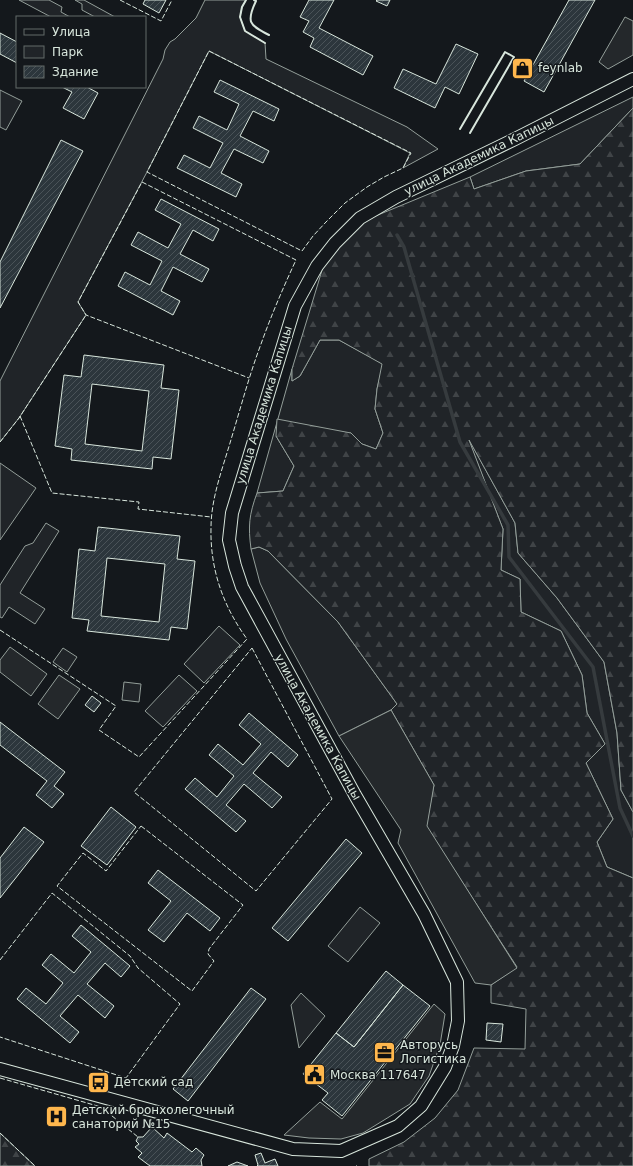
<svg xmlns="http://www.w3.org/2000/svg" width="633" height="1166" font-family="'DejaVu Sans',sans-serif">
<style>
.green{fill:#202428;stroke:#939e99}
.forest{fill:url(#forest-firs);stroke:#939e99}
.parking{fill:#24282b;stroke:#939e99}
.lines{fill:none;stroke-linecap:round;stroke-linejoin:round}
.stream{stroke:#363b3e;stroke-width:3.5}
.building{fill:url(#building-hatch);stroke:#d8e6dc;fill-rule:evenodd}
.minor-casing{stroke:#d8e6dc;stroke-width:14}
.minor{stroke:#14181c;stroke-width:12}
.fence{stroke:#d8e6dc;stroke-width:1;stroke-dasharray:5 2;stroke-linecap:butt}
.wall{stroke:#d8e6dc;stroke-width:2}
.labels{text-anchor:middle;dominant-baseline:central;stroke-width:3;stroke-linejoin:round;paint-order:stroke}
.poi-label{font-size:12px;fill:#d8e6dc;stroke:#14181c;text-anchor:start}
.street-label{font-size:12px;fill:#d8e6dc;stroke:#14181c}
</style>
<defs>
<pattern id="forest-firs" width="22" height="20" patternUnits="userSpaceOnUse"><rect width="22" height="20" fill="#202428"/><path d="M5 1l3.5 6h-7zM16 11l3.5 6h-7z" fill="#404447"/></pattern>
<pattern id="building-hatch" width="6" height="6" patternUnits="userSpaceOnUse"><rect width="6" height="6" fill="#2c363c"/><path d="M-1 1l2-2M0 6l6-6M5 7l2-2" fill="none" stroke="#4a5358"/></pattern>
</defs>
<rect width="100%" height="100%" fill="#14181c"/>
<path class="green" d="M19 0H49L62 7 61 12 70 17H51Z
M75 0H84L115 17H95L82 10V4Z
M205 0H246L242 7 240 17 245 31 265 43 266 59 407 127 438 149 403 168 410 153 209 51 147 172 78 302 86 315 19 418 0 442V381L163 59 165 50 170 42 175 39 196 18Z
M0 90 22 101 6 130 0 127Z
M633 97V108L580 164 526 171 474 189 470 177Z
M320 340H339L383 364 377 389 375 409 383 433 376 449 362 444 351 433 276 436 294 466 283 491 257 493 292 369V381L300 376Z
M467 436 515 523 518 553 557 598 604 662 617 733 621 790 633 812V878L607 867 597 842 613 819 586 763 605 744 587 713 582 675 561 631 521 612 520 579 501 570 503 529Z
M0 463 36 488 0 540Z
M46 523 59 531 20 593 45 609 35 624 9 607 2 618 0 617V585L25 546 33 543Z
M259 547 268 551 338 622 397 704 391 710 339 736 286 639 260 583 251 549Z
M219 626 240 645 204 683 184 664Z
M63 648 77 657 67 672 53 662Z
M179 675 197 691 163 727 145 711Z
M124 682 141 684 139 702 122 700Z
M360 907 380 923 348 962 328 946Z
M301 993 325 1016 299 1048 291 1005Z"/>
<path class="forest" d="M633 108V812L621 790 617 733 604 662 557 598 518 553 515 523 469 440 503 529 501 570 520 579 521 612 561 631 582 675 587 713 605 744 586 763 613 819 597 842 607 867 633 878V1166H369V1159L404 1142 435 1118 458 1090 474 1048 525 1049 526 1009 491 1003V985L517 967 426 826 434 785 391 710 397 704 338 622 268 551 259 547 251 549C248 526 249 515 257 493L283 491 294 466 276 436 277 419 351 433 362 444 376 449 383 433 375 409 377 389 382 364 339 340H320L300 376 292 381V369L323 267 361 222 470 177 474 189 526 171 580 164Z
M0 1133 35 1166H0Z"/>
<path class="parking" d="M625 17 633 21V55L608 69 599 62Z
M10 647 47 674 31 696 0 672V660Z
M59 675 80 689 58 719 38 704Z
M391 710 434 785 427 826 517 968 491 985 475 983 398 843 401 830 339 736Z
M434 1004 445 1014 440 1045 429 1076 410 1104 363 1133 341 1139 309 1138 284 1135 320 1102 342 1119Z"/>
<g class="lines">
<path class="stream" d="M397 235 404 247 460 442 508 525 509 557 593 667 620 808 633 836"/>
</g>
<path class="building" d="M145 0H166L159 13 143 4Z
M309 0H334L319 28 373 56 363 75 310 47 314 38 303 32 309 21 300 17Z
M377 0H390L387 6 376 1Z
M569 0H595L544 92 524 81Z
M0 33 17 42V63L0 54Z
M456 44 478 54 459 94 445 87 435 108 394 88 403 69 436 84Z
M220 80 279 109 274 121 253 111 240 136 269 151 263 163 234 149 221 173 242 184 236 197 177 168 184 155 210 168 223 143 193 128 199 116 227 130 239 104 214 92Z
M62 87H87L98 93 84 119 63 108 72 92Z
M61 140 83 151 0 308V262Z
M161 199 219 229 213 241 193 230 180 254 209 269 202 282 173 267 161 291 180 301 173 315 118 286 125 272 150 285 162 261 131 245 138 232 168 248 181 224 155 210Z
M84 355 164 365 161 388 179 390 171 459 153 457 152 469 71 460 72 449 55 446 64 375 81 377ZM92 384 149 391 142 451 85 444Z
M98 527 180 536 177 559 195 561 187 629 171 627 169 640 87 631 89 620 72 618 79 549 95 551ZM107 558 165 564 159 622 101 616Z
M92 696 101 703 94 712 85 705Z
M249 713 298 755 288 767 271 752 253 773 282 797 272 808 244 784 226 805 246 821 236 832 185 789 195 778 217 797 234 776 209 755 218 744 243 765 261 744 239 725Z
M0 722 65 772 54 786 64 794 52 808 36 795 47 781 0 745Z
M111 807 136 827 107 865 81 846Z
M24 827 44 842 0 898V858Z
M346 839 362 853 288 941 272 928Z
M158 870 220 918 210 931 187 913 164 942 148 930 171 901 148 883Z
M81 925 130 966 121 977 105 963 87 984 114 1006 105 1018 78 995 60 1016 79 1032 70 1043 17 999 26 988 46 1004 63 983 42 965 51 954 74 973 91 952 72 936Z
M386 971 403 985 354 1047 336 1033Z
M403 985 430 1006 342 1116 322 1100 328 1093 303 1074 336 1033 354 1047Z
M251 988 266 999 188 1101 173 1089Z
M487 1023 503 1024 501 1042 486 1040Z
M152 1127 164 1138 167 1133 192 1152 196 1148 204 1155 201 1160 202 1166H150L138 1157 142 1153 135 1147 139 1144 136 1141 138 1137H143Z
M261 1153 265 1163 275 1159 278 1166H257L258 1165 255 1155Z
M237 1162 248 1166H228Z"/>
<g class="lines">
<defs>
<path id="minor" d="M0 1069 293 1149 341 1151 398 1126 421 1106 445 1067 453 1046 458 1021 457 982 424 914 355 795 242 587 235 566 229 540 232 513 295 306 317 266 335 243 360 218 396 197 515 139 633 79"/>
</defs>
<use href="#minor" class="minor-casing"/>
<use href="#minor" class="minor"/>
<path class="fence" d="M120 0 161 21 172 0
M209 51 411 153 403 168 384 177 367 187 345 203 326 222 313 236 302 251 147 172Z
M20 416 52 493 139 502 138 509 211 517
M0 442 19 418 86 315
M0 630 116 706 99 730 139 757 247 639C223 606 210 569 211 528 211 499 222 470 230 443 240 410 249 376 261 344 271 316 283 288 296 260L142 182 78 302 86 315 249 378
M252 648 332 799 256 891 134 792Z
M141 826 243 905 209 949 208 954 214 961 192 991 57 886 83 853 106 871Z
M0 960 52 893 130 956 138 968 180 1004 126 1078 0 1037
M0 1078 101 1107 138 1137
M0 1133 35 1166
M356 1166H357"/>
<path class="wall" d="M246 0 242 7 240 17 245 31 265 43
M254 0 256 1C246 22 249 25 269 35
M460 129 505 52 514 57 470 133"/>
</g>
<defs>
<symbol id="shop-square" viewBox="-11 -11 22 22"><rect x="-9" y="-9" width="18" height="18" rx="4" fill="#ffb74d" stroke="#14181c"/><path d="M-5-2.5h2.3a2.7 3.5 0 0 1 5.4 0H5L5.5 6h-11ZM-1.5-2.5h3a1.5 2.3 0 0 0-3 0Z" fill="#111"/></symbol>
<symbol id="office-square" viewBox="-11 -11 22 22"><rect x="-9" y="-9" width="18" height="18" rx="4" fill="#ffb74d" stroke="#14181c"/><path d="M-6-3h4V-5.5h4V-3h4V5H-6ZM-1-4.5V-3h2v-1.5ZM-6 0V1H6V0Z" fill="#111"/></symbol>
<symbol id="civic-square" viewBox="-11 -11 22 22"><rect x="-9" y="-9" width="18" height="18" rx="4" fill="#ffb74d" stroke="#14181c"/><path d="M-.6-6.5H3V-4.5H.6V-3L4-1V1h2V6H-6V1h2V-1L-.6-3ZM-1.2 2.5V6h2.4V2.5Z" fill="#111"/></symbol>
<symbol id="bus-square" viewBox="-11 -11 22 22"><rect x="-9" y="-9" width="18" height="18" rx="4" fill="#ffb74d" stroke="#14181c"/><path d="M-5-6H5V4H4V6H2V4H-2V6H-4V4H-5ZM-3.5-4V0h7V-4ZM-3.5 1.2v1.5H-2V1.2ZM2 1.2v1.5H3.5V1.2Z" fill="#111"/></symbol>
<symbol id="hospital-square" viewBox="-11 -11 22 22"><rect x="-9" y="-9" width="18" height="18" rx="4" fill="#ffb74d" stroke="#14181c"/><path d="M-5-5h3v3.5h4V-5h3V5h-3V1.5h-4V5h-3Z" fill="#111"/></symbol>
</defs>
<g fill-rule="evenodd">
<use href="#shop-square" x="510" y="56" width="25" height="25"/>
<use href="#office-square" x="372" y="1040" width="25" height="25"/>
<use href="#civic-square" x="302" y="1062" width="25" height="25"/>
<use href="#bus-square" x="86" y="1070" width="25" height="25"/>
<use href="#hospital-square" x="44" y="1104" width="25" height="25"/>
</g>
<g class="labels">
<g class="poi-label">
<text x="538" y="68">feynlab</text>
<text x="400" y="1045">Авторусь<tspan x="400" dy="14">Логистика</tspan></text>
<text x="330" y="1075">Москва 117647</text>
<text x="114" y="1082">Детский сад</text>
<text x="72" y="1110">Детский бронхолегочный<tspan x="72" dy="14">санаторий №15</tspan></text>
</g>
<g class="street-label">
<text transform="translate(479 156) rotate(-26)">улица Академика Капицы</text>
<text transform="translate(264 405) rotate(-73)">улица Академика Капицы</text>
<text transform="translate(318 727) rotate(61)">улица Академика Капицы</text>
</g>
</g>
<rect x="16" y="16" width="130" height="72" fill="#14181c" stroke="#626a69"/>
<rect x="24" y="29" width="20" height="6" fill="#14181c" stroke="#626a69"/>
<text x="52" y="36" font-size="12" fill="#d8e6dc">Улица</text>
<rect x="24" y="46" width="20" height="12" fill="#202428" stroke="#626a69"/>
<text x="52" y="56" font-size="12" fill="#d8e6dc">Парк</text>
<rect x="24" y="66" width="20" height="12" fill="url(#building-hatch)" stroke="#626a69"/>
<text x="52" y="76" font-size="12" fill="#d8e6dc">Здание</text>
</svg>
